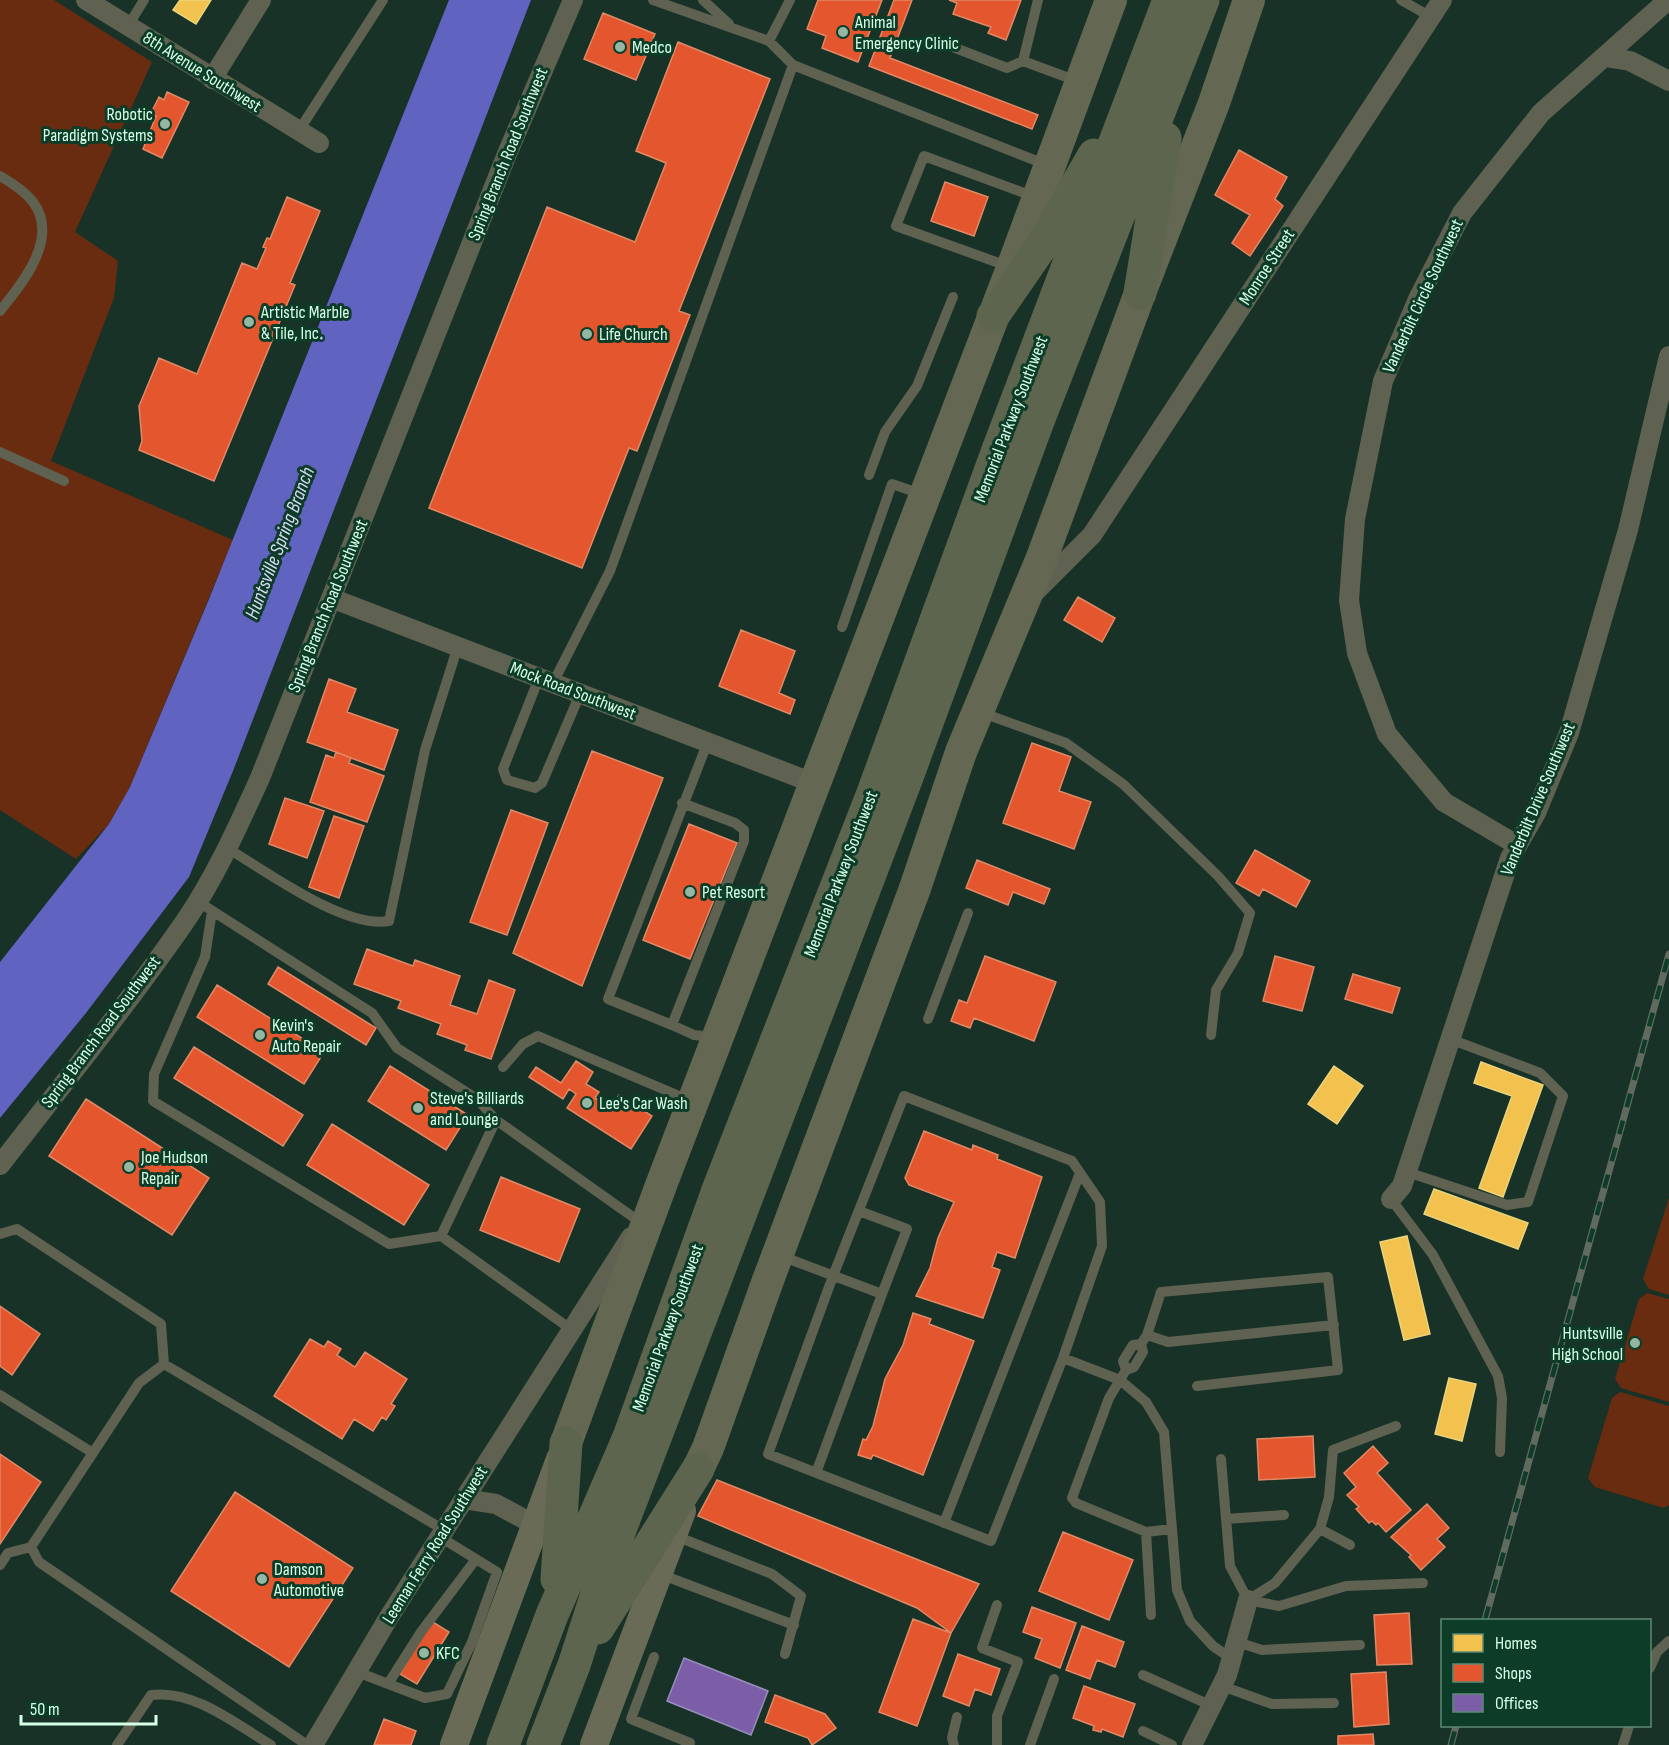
<svg xmlns="http://www.w3.org/2000/svg" width="1669" height="1745" font-family="'Sofia Sans Condensed',sans-serif">
<style>
.green{fill:#692c10}
.water{fill:#6163c0}
.homes{fill:#f2c14e;stroke:#ead47c;stroke-width:1.5}
.shops{fill:#e4572e;stroke:#e08966;stroke-width:1.5}
.offices{fill:#7b5ea7;stroke:#968eba;stroke-width:1.5}
.lines{fill:none;stroke-linecap:round;stroke-linejoin:round}
.lane{stroke:#5f6151;stroke-width:10}
.street{stroke:#5f6151;stroke-width:20}
.secondary{stroke:#6a6b57;stroke-width:28}
.primary{stroke:#646852;stroke-width:32}
.highway{stroke:#5e654e;stroke-width:33}
.rail-casing{stroke:#606a5e;stroke-width:7}
.rail{stroke:#0d3c28;stroke-width:4.5;stroke-dasharray:14;stroke-linecap:butt}
.poi-dot{fill:#94b7a4;stroke:#0d3c28;stroke-width:2}
.labels{text-anchor:middle;dominant-baseline:central;stroke-width:6;stroke-linejoin:round;paint-order:stroke}
.poi-label{font-size:18px;fill:#d6ffe7;stroke:#0d3c28;text-anchor:start}
.street-label{font-size:18px;fill:#d6ffe7;stroke:#0d3c28}
.water-label{font-size:20px;font-style:italic;fill:#d8dbf6;stroke:#0d3c28}
</style>
<rect width="100%" height="100%" fill="#183227"/>
<path class="green" d="M0 0H54L152 62 75 232 118 261 114 298 51 461 233 540 130 787 109 824 76 859 0 810Z
M1669 1198V1295L1649 1289 1643 1279Z
M1647 1293 1669 1299V1402L1621 1388 1615 1379 1639 1299Z
M1620 1392 1669 1406V1505L1664 1508 1595 1487 1588 1478 1612 1398Z"/>
<path class="water" d="M449 0H531L233 771 189 877 86 1013 0 1118V962L109 824 130 787 209 599Z"/>
<path class="homes" d="M180 0H211L196 24 173 10Z
M1481 1062 1543 1085 1503 1197 1479 1188 1512 1096 1474 1083Z
M1334 1066 1363 1086 1337 1124 1308 1104Z
M1434 1189 1528 1223 1518 1249 1424 1214Z
M1407 1236 1430 1334 1404 1340 1380 1242Z
M1449 1378 1476 1384 1462 1441 1435 1434Z"/>
<path class="shops" d="M818 0H882L858 62 822 48 826 36 807 29Z
M894 0H912L890 58 1038 115 1032 129 869 66Z
M949 0H1021L1006 40 988 33 991 27 953 14 957 3Z
M603 13 655 34 636 80 584 59Z
M678 42 770 79 679 311 690 315 637 451 629 448 582 568 429 508 547 207 635 242 666 163 636 151Z
M167 92 189 102 162 158 143 149 156 116 151 113 159 97 164 100Z
M1239 150 1287 177 1275 199 1283 206 1250 256 1232 243 1250 215 1215 195Z
M945 182 988 197 974 236 931 221Z
M287 197 320 211 290 283 295 285 214 481 139 450 142 441 139 406 159 358 197 374 242 263 257 269 266 248 263 247 267 238 270 239Z
M1078 597 1115 618 1102 642 1064 620Z
M741 630 795 651 779 693 795 700 790 714 719 686Z
M329 679 356 689 347 712 398 730 384 770 351 758 349 763 384 776 367 822 310 802 326 755 334 758 336 752 307 742Z
M1032 743 1071 757 1059 791 1091 802 1074 849 1003 823Z
M592 751 663 778 582 986 513 953Z
M336 752 351 758 349 763 384 776 367 822 310 802 326 755 334 758Z
M285 798 324 811 307 858 269 844Z
M511 810 548 823 507 935 470 922Z
M334 816 364 826 339 898 309 887Z
M689 824 737 843 690 959 643 940Z
M1255 850 1310 881 1296 907 1263 889 1259 896 1236 883Z
M977 860 1050 889 1044 904 1013 892 1008 905 966 888Z
M367 949 413 966 415 960 460 976 450 1005 477 1014 489 980 515 990 491 1059 465 1050 467 1045 437 1034 441 1024 398 1008 401 1001 354 984Z
M985 956 1056 982 1034 1041 974 1018 970 1028 951 1021 959 1000 967 1003Z
M1275 956 1314 967 1302 1011 1263 1001Z
M278 967 376 1028 366 1045 268 984Z
M1353 974 1400 988 1392 1013 1345 999Z
M217 985 324 1052 304 1084 197 1017Z
M194 1047 303 1115 283 1146 174 1078Z
M576 1061 593 1072 586 1084 599 1092 595 1098 611 1108 619 1095 652 1116 631 1149 567 1108 576 1094 569 1089 563 1099 529 1077 536 1067 561 1083Z
M390 1066 468 1115 446 1150 368 1101Z
M86 1099 209 1178 172 1235 49 1156Z
M332 1124 429 1185 404 1225 307 1165Z
M924 1131 972 1150 973 1145 998 1155 997 1159 1042 1177 1015 1258 997 1252 992 1267 1000 1270 983 1318 916 1296 930 1268 938 1238 954 1202 909 1185 905 1178Z
M501 1177 580 1209 559 1262 480 1230Z
M0 1306 40 1334 12 1375 0 1366Z
M913 1313 931 1319 929 1324 974 1341 923 1475 873 1455 871 1459 858 1455 863 1439 866 1440 873 1426 885 1379 903 1345Z
M310 1339 324 1347 328 1341 341 1349 337 1355 355 1367 365 1352 407 1379 391 1404 395 1406 386 1420 382 1417 373 1431 354 1419 342 1439 274 1396Z
M1313 1436 1315 1477 1259 1480 1257 1439Z
M1373 1446 1388 1463 1377 1473 1411 1510 1386 1532 1378 1523 1376 1525 1372 1521 1369 1523 1356 1509 1359 1507 1347 1495 1356 1487 1344 1473Z
M0 1454 41 1482 0 1544Z
M717 1480 979 1584 951 1633 917 1608 698 1516Z
M235 1492 353 1568 289 1667 171 1591Z
M1427 1504 1449 1528 1437 1539 1445 1547 1421 1570 1409 1557 1411 1555 1391 1537Z
M1063 1532 1133 1560 1109 1620 1039 1591Z
M1032 1607 1076 1623 1060 1668 1035 1658 1042 1639 1023 1632Z
M1409 1613 1412 1664 1377 1665 1374 1615Z
M913 1619 951 1633 917 1726 879 1712Z
M431 1621 449 1632 417 1684 400 1674Z
M1082 1626 1124 1642 1115 1667 1097 1660 1090 1679 1066 1670Z
M958 1654 1000 1669 991 1695 975 1689 969 1706 943 1696Z
M1386 1672 1389 1724 1354 1727 1351 1674Z
M1084 1686 1135 1704 1123 1737 1102 1729 1101 1732 1093 1730 1094 1726 1073 1718Z
M775 1695 825 1714 836 1728 812 1745 808 1738 765 1722Z
M384 1719 416 1731 411 1745H374Z
M1373 1734 1374 1745H1338V1736Z"/>
<path class="offices" d="M684 1658 768 1691 751 1735 667 1701Z"/>
<g class="lines">
<path class="lane" d="M653 0 769 41 793 65
M703 0 729 24
M1401 0 1431 17
M128 26 144 0
M932 39 1007 68 1023 61 1077 81
M769 41 790 0
M1023 61 1038 0
M298 132 383 0
M0 176C12 183 25 191 33 202 60 238 22 284 0 311
M1010 267 896 226 924 156 1035 197
M0 452 64 481
M869 475 885 432 917 386 953 297
M842 627 892 484 924 495
M539 678 503 769 507 780 535 788 542 783 580 694
M553 683 610 571 793 65 1047 165
M980 712 1066 743 1123 784 1218 876 1250 913 1238 953 1216 990 1211 1035
M682 803 735 823 744 830V841L672 1025 694 1035 713 1037
M227 848C266 871 344 929 389 921L425 750 458 646
M197 901 372 1013 397 1048 477 1099 496 1120 640 1222
M212 911 205 957 154 1074 153 1101 389 1244 441 1236
M928 1019 968 913
M672 1025 608 999 707 744
M503 1067 523 1044 538 1036 691 1101
M904 1096 1072 1161 1100 1202 1102 1246 1063 1358 991 1541 768 1454 833 1276Z
M496 1120 441 1236 572 1330
M1407 1172 1507 1205 1528 1202 1563 1096 1540 1073 1450 1039
M1391 1199 1433 1255 1498 1376 1502 1398 1500 1452
M859 1211 907 1229 882 1294
M0 1234 17 1229 161 1324 164 1364
M781 1256 882 1294 816 1473
M1147 1335 1161 1292 1328 1277 1338 1370 1197 1386
M1063 1358 1120 1380 1146 1402 1164 1432 1177 1590 1190 1621 1213 1646 1232 1659
M1126 1370 1123 1361 1133 1345 1141 1344
M0 1395 93 1453
M1221 1459 1230 1566 1248 1600
M1226 1519 1284 1515
M944 1523 1080 1173
M1172 1529 1146 1532 1076 1503 1072 1498 1109 1398 1126 1370 1134 1367 1143 1352 1141 1344 1147 1335 1168 1342 1334 1325
M1320 1529 1350 1545
M1146 1532 1151 1615
M673 1535 772 1574 801 1596 785 1654
M0 1565 8 1553 31 1547
M660 1574 794 1625
M1248 1600 1275 1583 1320 1529 1329 1497 1333 1450 1396 1426
M1248 1600 1279 1606 1346 1586 1423 1583
M997 1605 982 1648 1018 1662 997 1716V1745
M1237 1642 1262 1650 1360 1645
M654 1657 631 1719 690 1743 689 1745
M1650 1668 1657 1652 1669 1641
M357 1672 425 1698 447 1694 472 1642 497 1572 440 1537
M1143 1675 1212 1706
M388 1684 421 1632 476 1559
M1222 1686 1272 1704 1334 1703
M1143 1731 1172 1745
M117 1745 151 1695C195 1690 234 1723 271 1745
M307 1745 39 1562 31 1547 139 1383 164 1364 444 1530
M954 1745 952 1738 957 1717
M1030 1745 1054 1679
M1623 1745 1629 1726"/>
<path class="street" d="M86 0 319 143
M1605 57 1630 61 1669 81
M212 79 261 0
M1034 593 1092 535 1442 0
M331 598 816 784
M1517 845 1444 802 1387 734 1357 653 1349 600 1355 519 1383 381 1419 297 1462 213 1541 113 1668 0
M0 1165C63 1084 128 1004 186 920 216 876 238 826 260 778L507 154 573 0
M1391 1199 1402 1186 1510 858 1536 813 1569 733 1628 530 1669 356
M464 1499 496 1504 535 1525
M313 1745 389 1617 631 1237
M1192 1745 1227 1675 1248 1600"/>
<path class="secondary" d="M454 1745 560 1459
M594 1745 682 1511"/>
<path class="primary" d="M566 1443 660 1188 1012 268 1111 0
M698 1469 708 1448 767 1283 914 891 961 752 1041 560 1140 293 1214 103 1249 0"/>
<path class="highway" d="M1140 293 1165 138
M993 316 1044 242 1094 155
M557 1579 566 1443
M598 1628 698 1469
M503 1745 552 1615 629 1437 718 1190 873 793 998 450 1169 0
M543 1745 574 1665 605 1569 907 777 1038 421 1203 0"/>
<defs>
<path id="rail" d="M1485 1620 1669 954
M1451 1745 1456 1726"/>
</defs>
<use href="#rail" class="rail-casing"/>
<use href="#rail" class="rail"/>
</g>
<g class="poi-dot">
<circle cx="843" cy="32" r="6"/>
<circle cx="620" cy="47" r="6"/>
<circle cx="165" cy="124" r="6"/>
<circle cx="249" cy="322" r="6"/>
<circle cx="587" cy="334" r="6"/>
<circle cx="690" cy="892" r="6"/>
<circle cx="260" cy="1035" r="6"/>
<circle cx="587" cy="1103" r="6"/>
<circle cx="418" cy="1108" r="6"/>
<circle cx="129" cy="1167" r="6"/>
<circle cx="1635" cy="1343" r="6"/>
<circle cx="262" cy="1579" r="6"/>
<circle cx="424" cy="1653" r="6"/>
</g>
<g class="labels">
<g class="poi-label">
<text x="855" y="22">Animal<tspan x="855" dy="21">Emergency Clinic</tspan></text>
<text x="632" y="47">Medco</text>
<text x="153" y="114" text-anchor="end">Robotic<tspan x="153" dy="21">Paradigm Systems</tspan></text>
<text x="261" y="312">Artistic Marble<tspan x="261" dy="21">&amp; Tile, Inc.</tspan></text>
<text x="599" y="334">Life Church</text>
<text x="702" y="892">Pet Resort</text>
<text x="272" y="1025">Kevin's<tspan x="272" dy="21">Auto Repair</tspan></text>
<text x="430" y="1098">Steve's Billiards<tspan x="430" dy="21">and Lounge</tspan></text>
<text x="599" y="1103">Lee's Car Wash</text>
<text x="141" y="1157">Joe Hudson<tspan x="141" dy="21">Repair</tspan></text>
<text x="1623" y="1333" text-anchor="end">Huntsville<tspan x="1623" dy="21">High School</tspan></text>
<text x="274" y="1569">Damson<tspan x="274" dy="21">Automotive</tspan></text>
<text x="436" y="1653">KFC</text>
</g>
<g class="street-label">
<text transform="translate(202 72) rotate(32)">8th Avenue Southwest</text>
<text transform="translate(508 154) rotate(-68)">Spring Branch Road Southwest</text>
<text transform="translate(1267 267) rotate(-57)">Monroe Street</text>
<text transform="translate(1423 296) rotate(-65)">Vanderbilt Circle Southwest</text>
<text transform="translate(1011 419) rotate(-69)">Memorial Parkway Southwest</text>
<text transform="translate(328 606) rotate(-68)">Spring Branch Road Southwest</text>
<text transform="translate(573 691) rotate(21)">Mock Road Southwest</text>
<text transform="translate(1538 799) rotate(-67)">Vanderbilt Drive Southwest</text>
<text transform="translate(841 874) rotate(-69)">Memorial Parkway Southwest</text>
<text transform="translate(101 1032) rotate(-53)">Spring Branch Road Southwest</text>
<text transform="translate(668 1328) rotate(-70)">Memorial Parkway Southwest</text>
<text transform="translate(435 1545) rotate(-58)">Leeman Ferry Road Southwest</text>
</g>
<g class="water-label">
<text transform="translate(280 543) rotate(-69)">Huntsville Spring Branch</text>
</g>
</g>
<rect x="1441" y="1619" width="210" height="108" fill="#0d3c28" stroke="#5d8a74" stroke-width="1.5"/>
<rect x="1453" y="1634" width="30" height="18" fill="#f2c14e" stroke="#5d8a74" stroke-width="1.5"/>
<text x="1495" y="1649" font-size="18" fill="#d6ffe7">Homes</text>
<rect x="1453" y="1664" width="30" height="18" fill="#e4572e" stroke="#5d8a74" stroke-width="1.5"/>
<text x="1495" y="1679" font-size="18" fill="#d6ffe7">Shops</text>
<rect x="1453" y="1694" width="30" height="18" fill="#7b5ea7" stroke="#5d8a74" stroke-width="1.5"/>
<text x="1495" y="1709" font-size="18" fill="#d6ffe7">Offices</text>
<path d="M21 1715v9h135v-9" fill="none" stroke="#d6ffe7" stroke-width="3"/>
<text x="30" y="1715" font-size="18" fill="#d6ffe7" stroke="#0d3c28" stroke-width="4.5" paint-order="stroke">50 m</text>
</svg>
